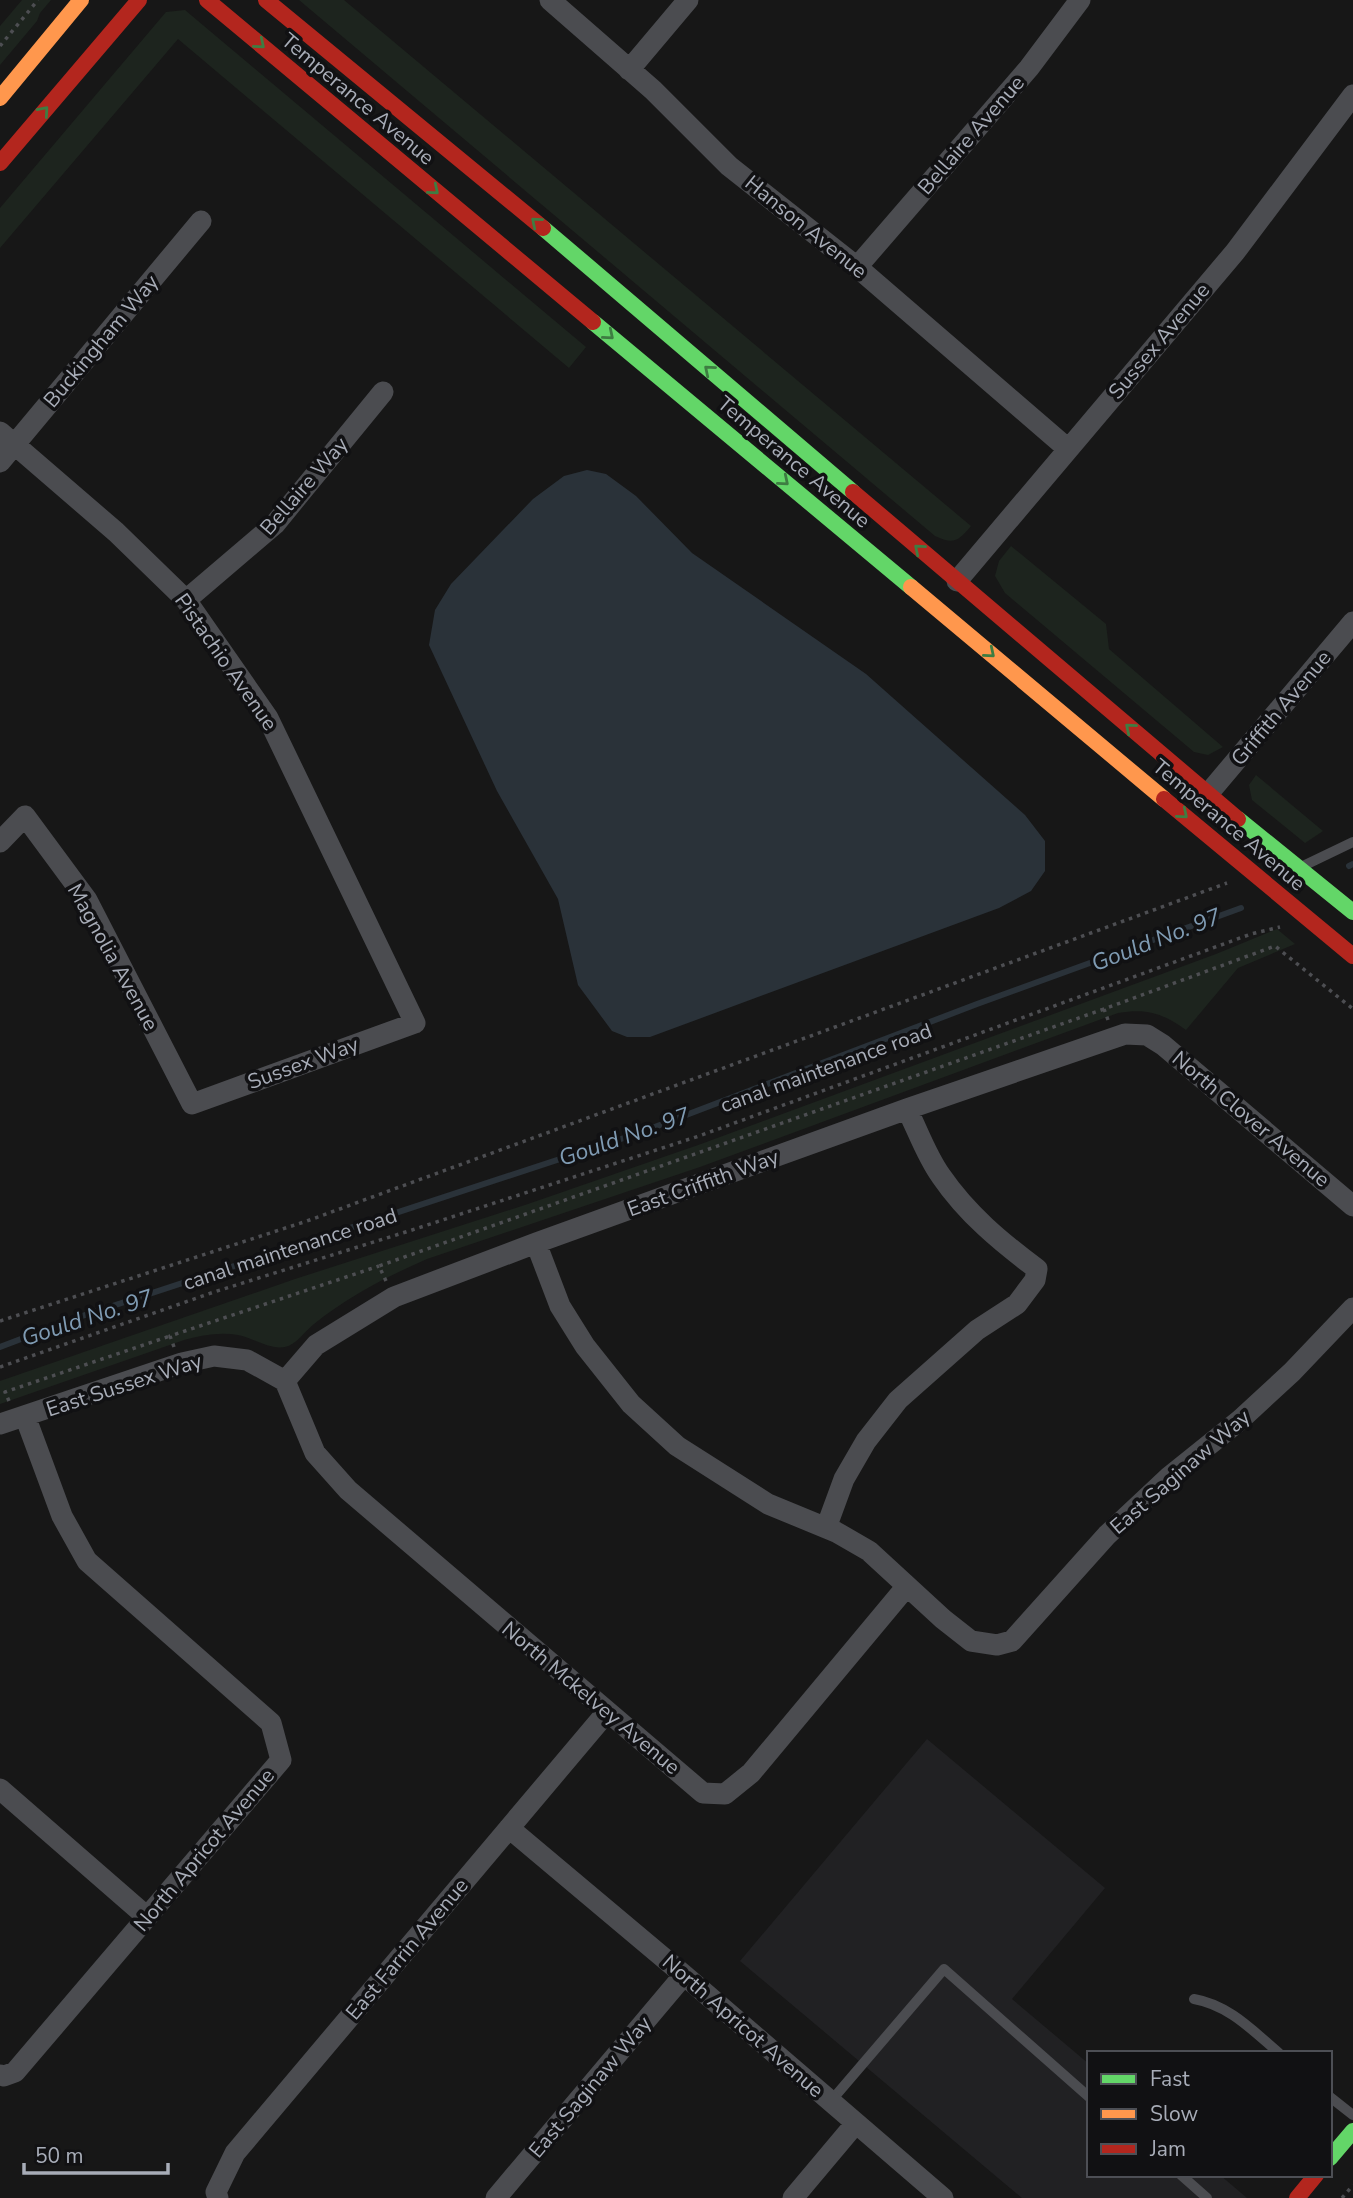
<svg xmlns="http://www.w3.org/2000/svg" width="1353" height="2198" font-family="'Nunito Sans',sans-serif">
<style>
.built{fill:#212123}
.green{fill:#1d241e}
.water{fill:#2a3239}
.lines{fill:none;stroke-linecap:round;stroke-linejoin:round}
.stream{stroke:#2a3239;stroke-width:6}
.path{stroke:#4d4e52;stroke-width:3.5;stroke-dasharray:3.5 5;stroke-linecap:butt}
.lane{stroke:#4b4c50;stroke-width:10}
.street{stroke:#4b4c50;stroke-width:21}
.fast{stroke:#63d668;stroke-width:16}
.slow{stroke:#ff974d;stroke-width:16}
.jam{stroke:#b3261e;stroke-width:16}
.oneway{stroke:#3e7d42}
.labels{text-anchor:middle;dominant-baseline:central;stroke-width:7;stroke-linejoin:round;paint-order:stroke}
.street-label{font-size:21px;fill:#a8adb8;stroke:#111113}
.water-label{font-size:23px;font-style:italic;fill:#7f9bb3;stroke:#111113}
</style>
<rect width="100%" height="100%" fill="#171717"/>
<path class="built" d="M927 1739 1105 1888 1012 1999 1089 2064V2175H1220L1247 2198H1022L740 1961Z"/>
<path class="green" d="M22 0H51L40 13 37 21 0 65V26Z
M299 0H344L971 526C958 541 954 545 935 536Z
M185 10 586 347 569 368 178 39 0 248V208L166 12Z
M1011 546 1106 624 1109 649 1223 747 1208 755 1194 752 1005 593 995 576 999 561Z
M1256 775 1323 831 1305 843 1252 800 1249 785Z
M1277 929 1295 944 1238 968 1186 1030C1162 1013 1147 1008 1118 1013L700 1167 427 1259C386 1277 349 1296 314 1324 305 1331 296 1345 285 1347 270 1350 253 1338 238 1335 220 1332 202 1335 184 1340L0 1404V1381L295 1279 528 1204 701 1144 1216 954Z"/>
<path class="water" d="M587 470 606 474 636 496 692 553 866 674 1025 815 1045 841V871L1031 891 999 908 650 1037H627L612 1031 578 985 558 899 497 791 429 645 435 610 451 584 533 499 564 476Z"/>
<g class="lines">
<path class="stream" d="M1349 866 1353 864
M0 1347 79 1317 639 1133 977 1004 1241 908"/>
<path class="path" d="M0 46 38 0
M1108 1020 1104 1009 1275 946 1353 1009
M386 1281 379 1266 1104 1009
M0 1321 307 1221 1227 883
M174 1347 170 1336 379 1266
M0 1367 214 1292 412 1230 699 1136 1251 934 1280 927
M9 1401 5 1392 170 1336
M1342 2198 1353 2185"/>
<path class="lane" d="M1303 866 1353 842
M1194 1999C1229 2005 1253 2031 1279 2053
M1330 2097 1353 2115
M831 2101 944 1969 1089 2097
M1181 2175 1207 2198"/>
<path class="street" d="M550 0 653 90 729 166 857 267 1068 449
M629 70 688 0
M857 267 1029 68 1080 0
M0 432 116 532 186 600 268 718 415 1023 192 1104 87 900 25 816 0 842
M0 462 201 221
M957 581 1235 252 1353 95
M186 600 275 524 383 392
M1208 794 1353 622
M536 1243 560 1306 585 1346 631 1404 677 1446 768 1504 836 1532 869 1551 943 1619 971 1641 997 1645 1012 1641 1107 1535 1169 1477 1240 1420 1292 1372 1353 1308
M285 1381 316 1345 394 1297 536 1243 907 1109 1125 1034 1147 1035 1163 1045 1353 1206
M285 1381 315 1453 348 1490 703 1793 725 1794 751 1773 907 1586
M0 1424 182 1363 214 1356 247 1360 285 1381
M826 1528 844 1479 866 1441 898 1400 977 1330 1017 1304 1035 1280 1037 1269C1001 1242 967 1214 941 1176 927 1157 918 1131 907 1109
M0 1789 147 1917
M509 1828 684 1975 943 2198
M0 2075 4 2076 15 2072 281 1760 271 1723 87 1561 62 1516 25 1416
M218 2198 216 2192 235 2153 607 1712
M496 2198 684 1975
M793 2198 856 2123"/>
<path class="fast" d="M543 228 853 492
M593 322 911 587
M1238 819 1353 912
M1330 2158 1353 2131"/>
<path class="slow" d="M0 98 81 0
M911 587 1164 799"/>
<path class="jam" d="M207 0 593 322
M266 0 543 228
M0 163 139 0
M853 492 1238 819
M1164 799 1353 956
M1297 2198 1316 2175"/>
</g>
<defs><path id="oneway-chevron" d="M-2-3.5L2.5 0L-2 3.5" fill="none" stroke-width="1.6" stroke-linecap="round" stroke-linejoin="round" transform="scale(1.75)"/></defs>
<g class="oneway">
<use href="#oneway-chevron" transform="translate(260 44) rotate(40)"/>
<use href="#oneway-chevron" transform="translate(44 111) rotate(-49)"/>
<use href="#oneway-chevron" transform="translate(434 190) rotate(40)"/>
<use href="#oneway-chevron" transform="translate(536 222) rotate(-140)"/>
<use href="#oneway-chevron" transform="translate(609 335) rotate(40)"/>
<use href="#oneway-chevron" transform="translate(709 370) rotate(-140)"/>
<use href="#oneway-chevron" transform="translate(784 481) rotate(40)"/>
<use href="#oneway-chevron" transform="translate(919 549) rotate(-140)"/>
<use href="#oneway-chevron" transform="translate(990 653) rotate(40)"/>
<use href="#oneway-chevron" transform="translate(1130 728) rotate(-140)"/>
<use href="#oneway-chevron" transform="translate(1183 814) rotate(40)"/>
</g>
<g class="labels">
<g class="street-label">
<text transform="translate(358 99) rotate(40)">Temperance Avenue</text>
<text transform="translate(971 135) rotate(-49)">Bellaire Avenue</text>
<text transform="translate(806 227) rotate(39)">Hanson Avenue</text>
<text transform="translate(101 341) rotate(-50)">Buckingham Way</text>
<text transform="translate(1159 341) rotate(-50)">Sussex Avenue</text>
<text transform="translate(794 462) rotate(40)">Temperance Avenue</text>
<text transform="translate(304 486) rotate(-49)">Bellaire Way</text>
<text transform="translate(226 662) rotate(55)">Pistachio Avenue</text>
<text transform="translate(1281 708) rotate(-50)">Griffith Avenue</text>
<text transform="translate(1229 825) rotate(40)">Temperance Avenue</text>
<text transform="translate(113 957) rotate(61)">Magnolia Avenue</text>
<text transform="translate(303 1063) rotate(-20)">Sussex Way</text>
<text transform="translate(826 1068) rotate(-20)">canal maintenance road</text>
<text transform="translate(1251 1119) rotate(40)">North Clover Avenue</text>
<text transform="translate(703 1183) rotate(-20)">East Criffith Way</text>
<text transform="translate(290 1249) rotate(-18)">canal maintenance road</text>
<text transform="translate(124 1385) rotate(-18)">East Sussex Way</text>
<text transform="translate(1180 1472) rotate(-41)">East Saginaw Way</text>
<text transform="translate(591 1698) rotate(40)">North Mckelvey Avenue</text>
<text transform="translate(204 1850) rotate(-50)">North Apricot Avenue</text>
<text transform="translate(407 1949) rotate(-50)">East Farrin Avenue</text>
<text transform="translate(743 2026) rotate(41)">North Apricot Avenue</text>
<text transform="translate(590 2087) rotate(-50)">East Saginaw Way</text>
</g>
<g class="water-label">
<text transform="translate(1156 940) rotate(-21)">Gould No. 97</text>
<text transform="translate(624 1137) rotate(-19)">Gould No. 97</text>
<text transform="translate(87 1318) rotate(-18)">Gould No. 97</text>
</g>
</g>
<rect x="1087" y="2051" width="245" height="126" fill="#111113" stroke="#4d4f55" stroke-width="2"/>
<rect x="1101" y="2074" width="35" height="10" fill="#63d668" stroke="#4d4f55" stroke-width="2"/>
<text x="1150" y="2086" font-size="21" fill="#a8adb8">Fast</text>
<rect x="1101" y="2109" width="35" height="10" fill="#ff974d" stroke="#4d4f55" stroke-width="2"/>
<text x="1150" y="2121" font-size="21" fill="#a8adb8">Slow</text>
<rect x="1101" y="2144" width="35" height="10" fill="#b3261e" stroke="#4d4f55" stroke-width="2"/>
<text x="1150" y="2156" font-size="21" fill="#a8adb8">Jam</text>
<path d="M24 2163v10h144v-10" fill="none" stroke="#a8adb8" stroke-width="3.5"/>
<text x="35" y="2163" font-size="21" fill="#a8adb8" stroke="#111113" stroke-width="5" paint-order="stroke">50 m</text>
</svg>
